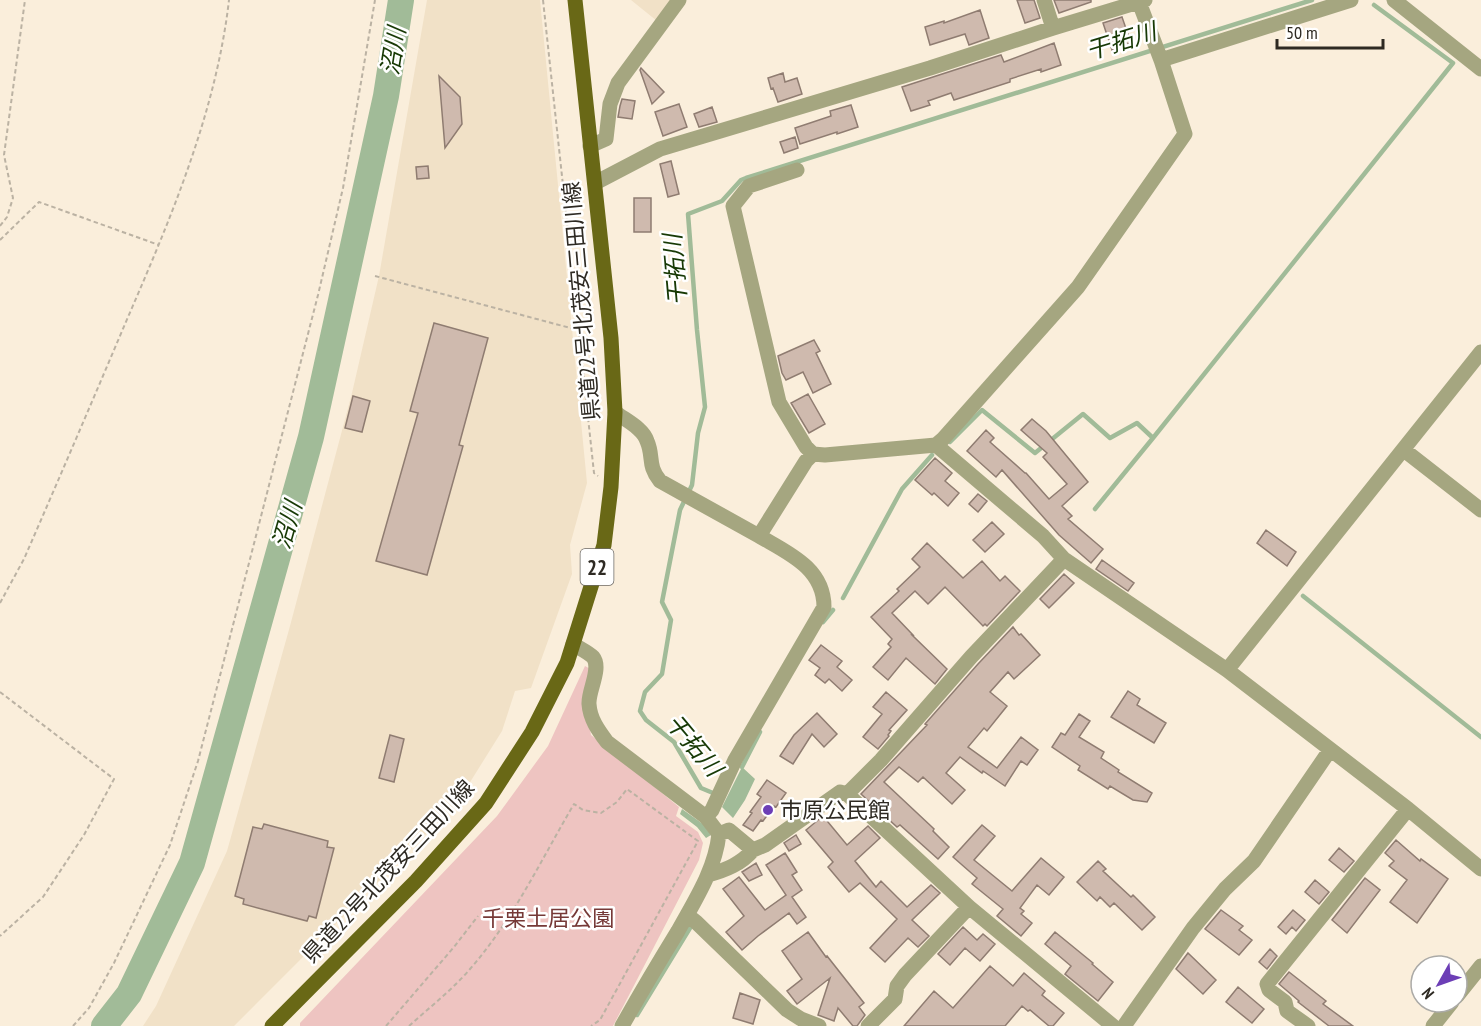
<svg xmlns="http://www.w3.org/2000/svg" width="1481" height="1026" font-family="'PT Sans Narrow','Noto Sans JP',sans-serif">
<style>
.built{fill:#f1e1c7}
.green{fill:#eec4c1}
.water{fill:#a1bb98}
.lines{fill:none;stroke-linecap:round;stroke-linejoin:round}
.stream{stroke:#a1bb98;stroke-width:4.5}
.river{stroke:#a1bb98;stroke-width:26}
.building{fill:#cfbaae;stroke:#8f7c71;stroke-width:1.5}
.path{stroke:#bbb2a3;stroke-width:2;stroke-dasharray:4.5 3;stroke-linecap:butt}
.minor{stroke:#a5a680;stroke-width:15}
.major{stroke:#696816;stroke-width:15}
.poi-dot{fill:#6c3eb6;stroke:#fff;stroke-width:2}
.labels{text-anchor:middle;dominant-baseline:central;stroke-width:5;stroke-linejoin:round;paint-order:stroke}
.shield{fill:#fff;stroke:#6d6a65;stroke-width:1.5}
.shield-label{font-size:21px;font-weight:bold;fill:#2e2a23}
.street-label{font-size:22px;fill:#2e2a23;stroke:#fff}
.poi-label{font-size:22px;fill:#2e2a23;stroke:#fff;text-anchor:start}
.park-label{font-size:22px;fill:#763937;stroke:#fff}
.water-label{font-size:24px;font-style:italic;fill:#173905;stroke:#fff}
</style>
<rect width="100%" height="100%" fill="#faeedb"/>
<path class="built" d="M427 0H540L587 483 570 545 572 574 531 688 515 691 502 731 457 803 234 1026H143L156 1006 227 851 290 626 352 393 379 276Z
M631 0H673L657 21Z"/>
<path class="green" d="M585 666 592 670 585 700 591 735 679 807 676 816 698 832 703 843 699 860 613 1026H300V1023L497 816 548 746Z"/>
<path class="water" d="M742 767 755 779 745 800 733 818 722 807Z
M682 809 703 824 711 835 706 838 697 827 680 814Z"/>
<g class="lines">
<path class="stream" d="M950 442 982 410 1035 453 1083 414 1110 438 1137 423 1153 438
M1095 509 1153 438 1453 63 1374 5
M1303 596 1481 737
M843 598 902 489 932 455
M823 622 833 610
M742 767 760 732
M713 793 701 788 674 742 646 720 640 711 645 692 662 674 671 620 662 602 680 510 692 485 698 433 705 407 697 330 688 214 722 201 741 180 746 178 1312 0
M637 1015 690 928"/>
<path class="river" d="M104 1026 129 994 192 863 311 437 386 96 401 0"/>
</g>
<path class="building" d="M1017 0H1034L1040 18 1025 23Z
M1054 0H1091V2L1059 13Z
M980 10 989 38 969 45 965 34 930 45 925 27 944 21V23Z
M1122 17 1131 43 1112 50 1103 23Z
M1054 43 1061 65 1041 72V69L1010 79V82L954 100 951 93 928 101 930 105 911 111 902 87 1001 55 1004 62Z
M641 68 664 92 652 104 640 70Z
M783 73 785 82 797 78 802 94 778 102 773 88 771 89 768 78Z
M439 76 460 97 462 124 445 148Z
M622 99 635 101 632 119 618 117 620 106Z
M679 104 687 127 663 136 655 112Z
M851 105 858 127 837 134V132L800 144 795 128 831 116 830 111Z
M712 107 717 122 699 127 694 114Z
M795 137 798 148 784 153 780 142Z
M671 161 679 194 668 197 660 164Z
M428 166 429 178 417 179 416 167Z
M634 198H651V232H634Z
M434 323 488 338 459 445 463 446 427 575 376 561 418 413 410 411Z
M814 340 820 351 816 353 831 384 813 393 803 372 786 380 782 373 778 356Z
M808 394 825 424 809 433 791 403Z
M353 396 370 401 362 432 345 428Z
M1032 419 1046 431 1088 482 1062 506 1072 516 1068 519 1103 549 1091 563 1059 535 1002 470 996 477 967 451 986 430 994 438 990 442 1025 473H1026L1049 499 1067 484 1043 457 1047 453 1021 430Z
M935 458 952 473 945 481 959 493 948 506 934 493 932 495 915 480Z
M978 494 987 501 978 512 969 504Z
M992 522 1004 534 985 552 973 540Z
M1266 530 1296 552 1287 566 1257 543Z
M927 543 963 578 982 561 1000 581 1005 576 1020 591 987 626 985 624 983 626 945 587 928 604 915 591 892 613 913 635H912L947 669 935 684 906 658 888 680 873 667 891 647 888 644 892 639 871 617 899 591 897 589 920 567 912 559Z
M1102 560 1134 583 1128 591 1096 569Z
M1064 574 1074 583 1049 608 1040 599Z
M1013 627 1019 635 1021 634 1040 655 1014 679 1008 672 990 692 1007 706 987 731 984 728 968 747 997 768 1021 737 1038 750 1027 765 1021 761 1005 786 983 771 982 773 960 757 946 773 965 790 952 804 923 777 918 782 899 767 884 782 932 827 934 829 933 831 949 847 938 859 900 825 897 827 861 794 927 725 925 724 978 664Z
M821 645 842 661 837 667 852 680 842 691 829 679 825 683 815 675 820 668 809 660Z
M1128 691 1140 699 1137 705 1166 723 1154 743 1111 717Z
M886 692 907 710 889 730 891 731 888 735 889 736 878 749 863 737 882 714 873 707Z
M817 713 837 734 824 747 812 734 793 764 780 756 794 735Z
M1079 714 1090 721 1079 737 1104 752 1101 758 1119 770 1118 772 1152 793 1147 802 1133 800 1110 786 1108 789 1078 770 1080 766 1052 747 1061 733 1065 735Z
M390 735 404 739 394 782 379 778Z
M767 780 786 793 776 807 774 806 763 821 761 820 753 831 743 825 752 813 750 812 761 797 757 794Z
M823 816 847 845 868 826 880 838 855 861 876 887 881 881 907 907 931 885 940 893 912 920 929 936 918 947 908 938 885 962 870 948 897 919 860 883 849 892 828 867 833 862 806 830Z
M264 824 328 841 327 847 334 848 316 918 309 916 307 921 243 904 244 899 235 896 253 827 262 829Z
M982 825 995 836 974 860 1012 891 1041 858 1064 877 1049 895 1037 885 1020 908 1024 911 1021 914 1032 923 1021 936 997 916 1003 909 972 884 977 878 953 857Z
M796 835 801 844 789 851 784 843Z
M1396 840 1420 861 1421 859 1448 879 1417 923 1390 902 1407 880 1389 866 1394 861 1385 853Z
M1339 848 1354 861 1344 872 1329 860Z
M785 853 797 872 792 875 802 890 792 897 806 917 797 924 789 913 758 936 742 950 726 932 744 916 723 889 739 877 765 910 786 895 766 865Z
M1098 861 1106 869 1103 871 1131 897 1133 895 1155 917 1142 930 1114 903 1110 907 1100 897 1097 901 1077 882Z
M756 863 762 875 749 881 742 872Z
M1365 878 1380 890 1347 933 1332 920Z
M1315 880 1329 892 1319 904 1305 892Z
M1221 910 1243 926 1239 930 1252 940 1239 955 1205 929Z
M1293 910 1305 920 1296 931 1292 927 1286 934 1278 927Z
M963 927 977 940 983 934 995 944 980 961 965 948 950 965 938 954Z
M808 932 826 957 827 956 864 1003 859 1007 865 1015 857 1026H853L838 1008 834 1021 818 1015 830 978 797 1004 787 991 802 979 782 951Z
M1055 932 1093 963 1092 964 1113 982 1098 1001 1065 974 1071 966 1045 944Z
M1270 949 1277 956 1267 969 1259 962Z
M1188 953 1216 980 1203 994 1176 969Z
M990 966 1013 986 1024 973 1045 991 1042 995 1064 1013 1053 1026H1049L1030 1010 1028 1011 1022 1006 1005 1026H904L934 991 953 1008Z
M1289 972 1326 1001 1323 1004 1353 1026H1329L1298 1002 1299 1001 1279 984Z
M1238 987 1264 1009 1252 1023 1226 1002Z
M740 993 760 1000 753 1024 733 1018Z"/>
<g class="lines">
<path class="path" d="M543 0 594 473 598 476
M0 226 7 217 13 198 4 155 25 0
M0 240 39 202 159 245
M375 276 578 330
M0 603 24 559C58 481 92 402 125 324 170 220 216 113 229 0
M0 692 114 779 84 835 43 897 0 936
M73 1026 89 1008 114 963 170 845 198 761 318 295 343 188 375 0
M386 1026 454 947 478 916
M409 1026C430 1007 452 990 470 969 513 920 541 860 574 804L583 810 601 813 617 802 627 789 698 841 600 1020 591 1026"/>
<path class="minor" d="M1044 0 1053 28
M1394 0 1481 69
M1161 60 1351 0
M590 146 606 139 610 104 618 83 679 0
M797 170 749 186 733 206 779 402 806 447 813 454
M595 183 660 149 930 68 1053 28 1145 0
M615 412C625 420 643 428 647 441 654 457 647 465 660 481L759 536 806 461 813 454 825 455 936 445 943 439 1078 287 1185 134 1161 60 1139 2
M936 445 1043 536 1064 559 1227 670 1408 809 1481 869
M1404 450 1481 510
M573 644C579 648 588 652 593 657 602 668 588 691 589 704 590 719 598 730 607 742L706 817 719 834C715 870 695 900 678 931 659 962 640 994 622 1026
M1227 670 1481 352
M847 794 881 760 971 657 1064 559
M706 817 712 810 735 760 824 607C824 568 788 553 759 536
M719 834 729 830 753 850 765 845 840 792 847 794 969 907 1113 1026
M708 875C726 870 741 864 753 850
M687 915 696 922 787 1010 801 1019 819 1026
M1457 996 1481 966
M868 1026 895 999 897 986 905 975 969 907
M1124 1026 1193 928 1225 889 1254 861 1330 750
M1308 1026 1287 1011 1285 1002 1269 990 1267 984 1408 809
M1433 1026 1452 1002"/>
<path class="major" d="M272 1026 416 881 486 803 532 732 567 663 604 545 611 487 615 412 611 338 575 0"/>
</g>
<circle class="poi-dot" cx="768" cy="810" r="6"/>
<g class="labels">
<rect class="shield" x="580.5" y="549" width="33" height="36" rx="4.5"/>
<g class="shield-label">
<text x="597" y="567">22</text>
</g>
<g class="street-label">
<text transform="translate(581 301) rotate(-95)">県道22号北茂安三田川線</text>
<text transform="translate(388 871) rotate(-47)">県道22号北茂安三田川線</text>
</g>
<g class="poi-label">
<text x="780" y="810">市原公民館</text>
</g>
<g class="park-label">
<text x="548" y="918">千栗土居公園</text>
</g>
<g class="water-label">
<text transform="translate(1121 41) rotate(-17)">干拓川</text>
<text transform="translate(393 51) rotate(-81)">沼川</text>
<text transform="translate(675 270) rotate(-95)">干拓川</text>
<text transform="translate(287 525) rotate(-74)">沼川</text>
<text transform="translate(694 745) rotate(50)">干拓川</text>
</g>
</g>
<g transform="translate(1439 984) rotate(230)"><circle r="28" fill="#ffffff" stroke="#abaaa7" stroke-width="1.5"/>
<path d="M0-4.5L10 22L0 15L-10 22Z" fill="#6c3eb6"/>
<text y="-9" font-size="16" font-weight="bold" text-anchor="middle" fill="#2e2a23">N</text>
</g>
<path d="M1277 39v9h106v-9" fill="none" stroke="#2e2a23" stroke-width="3"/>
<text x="1286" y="39" font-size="18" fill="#2e2a23" stroke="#ffffff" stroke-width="4.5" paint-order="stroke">50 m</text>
</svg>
